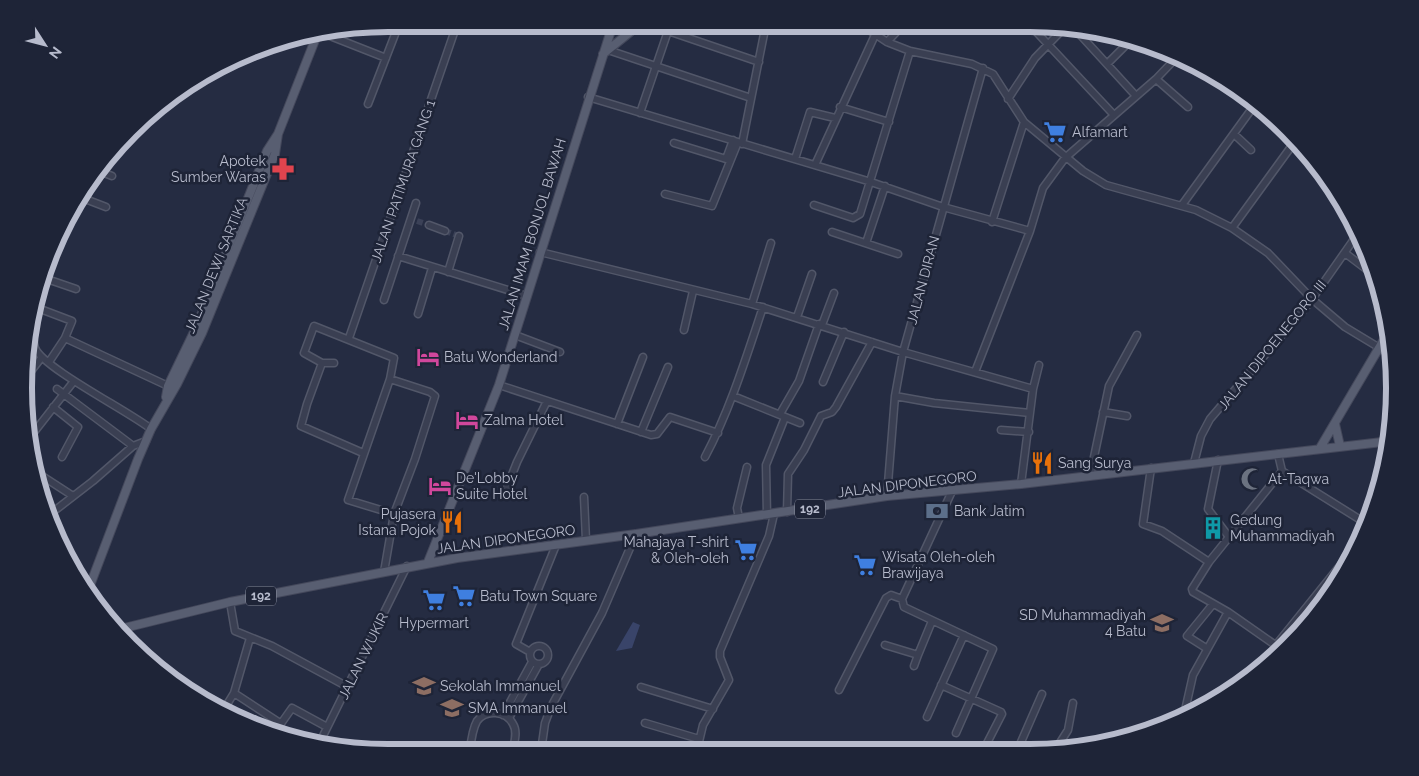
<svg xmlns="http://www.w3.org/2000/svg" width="1419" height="776" font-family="Raleway,sans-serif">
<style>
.water{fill:#394469}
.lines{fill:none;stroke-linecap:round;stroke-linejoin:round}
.minor-tunnel{stroke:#3b4157;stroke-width:6;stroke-dasharray:6 3;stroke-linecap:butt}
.minor-casing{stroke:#525769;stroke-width:9}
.major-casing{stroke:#44485b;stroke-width:10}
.minor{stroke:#3a3f52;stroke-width:6}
.major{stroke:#585e71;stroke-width:8}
.labels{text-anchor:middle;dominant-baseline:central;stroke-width:5;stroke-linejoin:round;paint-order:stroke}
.shield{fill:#1e2437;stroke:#898e9f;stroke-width:1}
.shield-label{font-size:12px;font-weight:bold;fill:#b7bbcc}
.poi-label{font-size:14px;fill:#b7bbcc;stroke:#1e2437;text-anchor:start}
.street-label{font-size:14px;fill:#b7bbcc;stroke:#1e2437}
.rim{fill:none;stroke:#b7bbcc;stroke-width:6}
</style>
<rect width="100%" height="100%" fill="#252c42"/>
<path class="water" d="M633 622 640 625 632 648 616 651Z"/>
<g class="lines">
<path class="minor-tunnel" d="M417 221 429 225
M445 231 459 236"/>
<defs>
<path id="minor" d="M652 24 668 31
M860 24 887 42 910 51 972 64 993 74 1024 122 1083 171 1106 185 1196 210 1232 228 1268 253 1312 299 1345 327 1393 356
M1029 24 1113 114
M1074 28 1136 96
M325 34 386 58
M887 42 904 24
M608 50 751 98
M1107 64 1132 39
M1156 79 1188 107
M1231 86 1254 104
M588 97 871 182 943 207 1030 231
M1008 99 1035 58 1066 26
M368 104 399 24
M840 107 889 122
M640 113 668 31 759 62
M1234 134 1251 150
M674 143 726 159 733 140
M742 144 766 24
M795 159 810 112 835 118
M815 165 875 35
M99 171 112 176
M665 194 712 206 738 142
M80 197 106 207
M814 205 853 218 860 214 910 51
M1182 205 1256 103
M992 222 1024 122
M429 225 445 231
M1232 228 1296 140
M832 232 898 254
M866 243 885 186
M540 252 752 304 903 352 1033 389 1021 484
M1345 253 1370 272
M398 256 527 296
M448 272 459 236
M44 278 76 289
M384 300 416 203
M752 304 771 243
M35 307 72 321 65 338 49 362
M418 314 432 268
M34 317C34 326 32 339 35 348 43 368 130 412 151 429
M797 317 812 274
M822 325 834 293
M684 330 693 291
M515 335 560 352
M65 338 168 386
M349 338 457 24
M322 363 304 353 314 326 394 358 390 379 348 500 394 514
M334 363H322L307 404 301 426 363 453
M975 372 1030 231 1043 188 1065 158 1156 79 1177 57
M28 375 42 357
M823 382 844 332
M499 385 651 435 657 434 670 417 718 433
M57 389 133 446
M1033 389 1039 365
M733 396 800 423
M895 396 934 403 1030 413
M53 407 78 427 62 457
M1103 412 1127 416
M780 414 799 381 819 324
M617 424 643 357
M1001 430 1029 432
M641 432 668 367
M31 436 74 381
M1278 454 1282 471 1367 524
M705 457C730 410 746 358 763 307
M1218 460 1208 509 1229 537
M1194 463 1201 436 1210 419 1310 302 1359 232
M1151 468 1143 524 1162 531 1209 562
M39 474 73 496
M1090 476 1109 386 1137 335
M953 489 902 599 904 607 993 649 956 733
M506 490 517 462 547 401
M887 496 895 396 903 352 983 68
M584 497 586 540
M787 512 788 474 804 450 821 416 832 412 836 407 872 342
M49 515 93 481 133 446 146 441
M767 515 766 465 784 420
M739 518 737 508 747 467
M384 572 394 514 415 459 435 396 430 392 390 379
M230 602 235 631 272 646 348 687
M885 645 918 655 932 621
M1276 645 1359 542
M530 655a9 9 0 1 1 18 0a9 9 0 1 1-18 0Z
M1206 648 1187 636 1213 604
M1281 649 1228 612 1193 592 1192 589 1209 562 1282 471
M530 652 516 644 556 545
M914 666 918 655
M941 685 1001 712 1002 714 984 749
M641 687 713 709
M839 690 886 598 891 595 902 599
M234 693 280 723
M223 711 234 693 250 638
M503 715 532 662
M1184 715 1193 675 1228 612
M927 717 964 635
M509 718 539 664
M645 723 699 739
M275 732 292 708 327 727
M319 744 407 566
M640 746 652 751
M1018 749 1042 694
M1056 749 1068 730 1073 703
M697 750 703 725 729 680 720 657V651L769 536 774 514
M470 751C471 741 472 730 477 721 486 709 506 711 513 724 518 732 514 742 513 751
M541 751 545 723 551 707 602 613 636 534"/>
<path id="major" d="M603 54 640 24
M166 397 168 386 195 330 267 151 278 134 317 35
M1335 424 1340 446
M1320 448 1389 331
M428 562 499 385 613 24
M89 588 138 459 151 429 177 384 202 333 275 154 278 134
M116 630 230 602 457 558 636 534 887 496 1021 484 1391 441"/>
</defs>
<use href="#minor" class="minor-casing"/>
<use href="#major" class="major-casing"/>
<use href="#minor" class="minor"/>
<use href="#major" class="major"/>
</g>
<defs>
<symbol id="supermarket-bare" viewBox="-9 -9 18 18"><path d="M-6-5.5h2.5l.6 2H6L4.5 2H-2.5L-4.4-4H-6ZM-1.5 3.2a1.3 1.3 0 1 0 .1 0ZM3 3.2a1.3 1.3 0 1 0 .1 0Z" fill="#3f7fe0" stroke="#1e2437" stroke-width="2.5" paint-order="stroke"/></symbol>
<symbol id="pharmacy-bare" viewBox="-9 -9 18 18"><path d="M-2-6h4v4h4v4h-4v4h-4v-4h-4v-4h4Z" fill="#e0444e" stroke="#1e2437" stroke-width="2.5" paint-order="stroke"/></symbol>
<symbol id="hotel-bare" viewBox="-9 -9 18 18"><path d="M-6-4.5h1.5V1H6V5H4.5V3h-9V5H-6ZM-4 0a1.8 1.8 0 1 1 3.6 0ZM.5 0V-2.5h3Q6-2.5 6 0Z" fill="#d1479c" stroke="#1e2437" stroke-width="2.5" paint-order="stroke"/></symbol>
<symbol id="restaurant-bare" viewBox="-9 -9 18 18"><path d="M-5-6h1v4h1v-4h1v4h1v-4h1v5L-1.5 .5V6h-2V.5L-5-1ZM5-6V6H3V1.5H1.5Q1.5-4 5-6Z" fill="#e8710a" stroke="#1e2437" stroke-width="2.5" paint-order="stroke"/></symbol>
<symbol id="mosque-bare" viewBox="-9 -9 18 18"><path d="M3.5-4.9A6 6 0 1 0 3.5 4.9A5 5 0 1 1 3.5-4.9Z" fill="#6b7280" stroke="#1e2437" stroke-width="2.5" paint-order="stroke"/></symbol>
<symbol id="bank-bare" viewBox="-9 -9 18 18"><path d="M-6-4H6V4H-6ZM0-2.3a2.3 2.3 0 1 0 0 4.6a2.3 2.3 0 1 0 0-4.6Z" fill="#5c6f8a" stroke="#1e2437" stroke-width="2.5" paint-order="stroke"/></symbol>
<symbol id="building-bare" viewBox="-9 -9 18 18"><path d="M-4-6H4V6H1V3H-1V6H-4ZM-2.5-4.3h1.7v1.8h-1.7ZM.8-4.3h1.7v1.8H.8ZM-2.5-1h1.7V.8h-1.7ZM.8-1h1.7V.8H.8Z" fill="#0f9aa8" stroke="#1e2437" stroke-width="2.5" paint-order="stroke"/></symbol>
<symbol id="school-bare" viewBox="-9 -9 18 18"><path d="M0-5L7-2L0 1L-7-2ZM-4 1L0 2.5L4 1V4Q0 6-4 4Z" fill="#8d6e63" stroke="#1e2437" stroke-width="2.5" paint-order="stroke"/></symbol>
</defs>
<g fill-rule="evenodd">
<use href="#supermarket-bare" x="1039" y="116" width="32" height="32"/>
<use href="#pharmacy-bare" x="267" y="153" width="32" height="32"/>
<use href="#hotel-bare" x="412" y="341" width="32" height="32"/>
<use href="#hotel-bare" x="451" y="404" width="32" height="32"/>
<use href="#restaurant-bare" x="1026" y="447" width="32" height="32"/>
<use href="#mosque-bare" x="1236" y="463" width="32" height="32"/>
<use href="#hotel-bare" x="424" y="470" width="32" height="32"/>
<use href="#bank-bare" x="921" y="495" width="32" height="32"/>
<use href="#restaurant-bare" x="436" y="506" width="32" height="32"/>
<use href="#building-bare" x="1197" y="512" width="32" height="32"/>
<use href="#supermarket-bare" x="730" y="534" width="32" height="32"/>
<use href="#supermarket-bare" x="849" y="549" width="32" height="32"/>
<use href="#supermarket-bare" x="448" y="580" width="32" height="32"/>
<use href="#supermarket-bare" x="418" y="584" width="32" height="32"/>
<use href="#school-bare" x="1146" y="607" width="32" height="32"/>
<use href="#school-bare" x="408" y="670" width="32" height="32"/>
<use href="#school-bare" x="436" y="692" width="32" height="32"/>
</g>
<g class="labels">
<g class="shield">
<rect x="795" y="499.5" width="30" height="19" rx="4"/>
<rect x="246" y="586.5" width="30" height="19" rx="4"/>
</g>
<g class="shield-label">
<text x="810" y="509">192</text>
<text x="261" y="596">192</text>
</g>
<g class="poi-label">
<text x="1072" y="132">Alfamart</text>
<text x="266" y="161" text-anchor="end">Apotek<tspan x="266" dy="16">Sumber Waras</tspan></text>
<text x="444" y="357">Batu Wonderland</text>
<text x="484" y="420">Zalma Hotel</text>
<text x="1058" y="463">Sang Surya</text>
<text x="456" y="478">De'Lobby<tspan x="456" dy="16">Suite Hotel</tspan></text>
<text x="1268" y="479">At-Taqwa</text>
<text x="954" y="511">Bank Jatim</text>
<text x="436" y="514" text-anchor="end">Pujasera<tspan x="436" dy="16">Istana Pojok</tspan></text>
<text x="1230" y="520">Gedung<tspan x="1230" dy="16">Muhammadiyah</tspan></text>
<text x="729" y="542" text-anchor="end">Mahajaya T-shirt<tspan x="729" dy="16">&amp; Oleh-oleh</tspan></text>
<text x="882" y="557">Wisata Oleh-oleh<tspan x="882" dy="16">Brawijaya</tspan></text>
<text x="480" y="596">Batu Town Square</text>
<text x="1146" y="615" text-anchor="end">SD Muhammadiyah<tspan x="1146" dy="16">4 Batu</tspan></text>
<text x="434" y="623" text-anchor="middle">Hypermart</text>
<text x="440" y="686">Sekolah Immanuel</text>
<text x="468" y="708">SMA Immanuel</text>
</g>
<g class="street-label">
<text transform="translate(403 181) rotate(-71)">JALAN PATIMURA GANG 1</text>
<text transform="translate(532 234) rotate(-73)">JALAN IMAM BONJOL BAWAH</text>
<text transform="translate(216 265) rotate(-68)">JALAN DEWI SARTIKA</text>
<text transform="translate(923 280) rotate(-75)">JALAN DIRAN</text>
<text transform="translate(1272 345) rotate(-51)">JALAN DIPOENEGORO III</text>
<text transform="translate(907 484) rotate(-7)">JALAN DIPONEGORO</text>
<text transform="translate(506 539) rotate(-8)">JALAN DIPONEGORO</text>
<text transform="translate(363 656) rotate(-64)">JALAN WUKIR</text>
</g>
</g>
<path d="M0 0H1419V776H0ZM388 32H1030A356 356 0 0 1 1386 388V388A356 356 0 0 1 1030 744H388A356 356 0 0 1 32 388V388A356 356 0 0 1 388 32Z" fill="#1e2437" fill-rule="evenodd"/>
<path class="rim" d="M388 32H1030A356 356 0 0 1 1386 388V388A356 356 0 0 1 1030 744H388A356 356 0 0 1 32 388V388A356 356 0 0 1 388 32Z"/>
<g transform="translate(45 45) rotate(126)" stroke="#1e2437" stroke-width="4" paint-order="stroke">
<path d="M0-4L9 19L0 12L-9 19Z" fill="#b7bbcc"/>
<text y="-8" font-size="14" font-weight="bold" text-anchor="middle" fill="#b7bbcc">N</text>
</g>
</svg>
